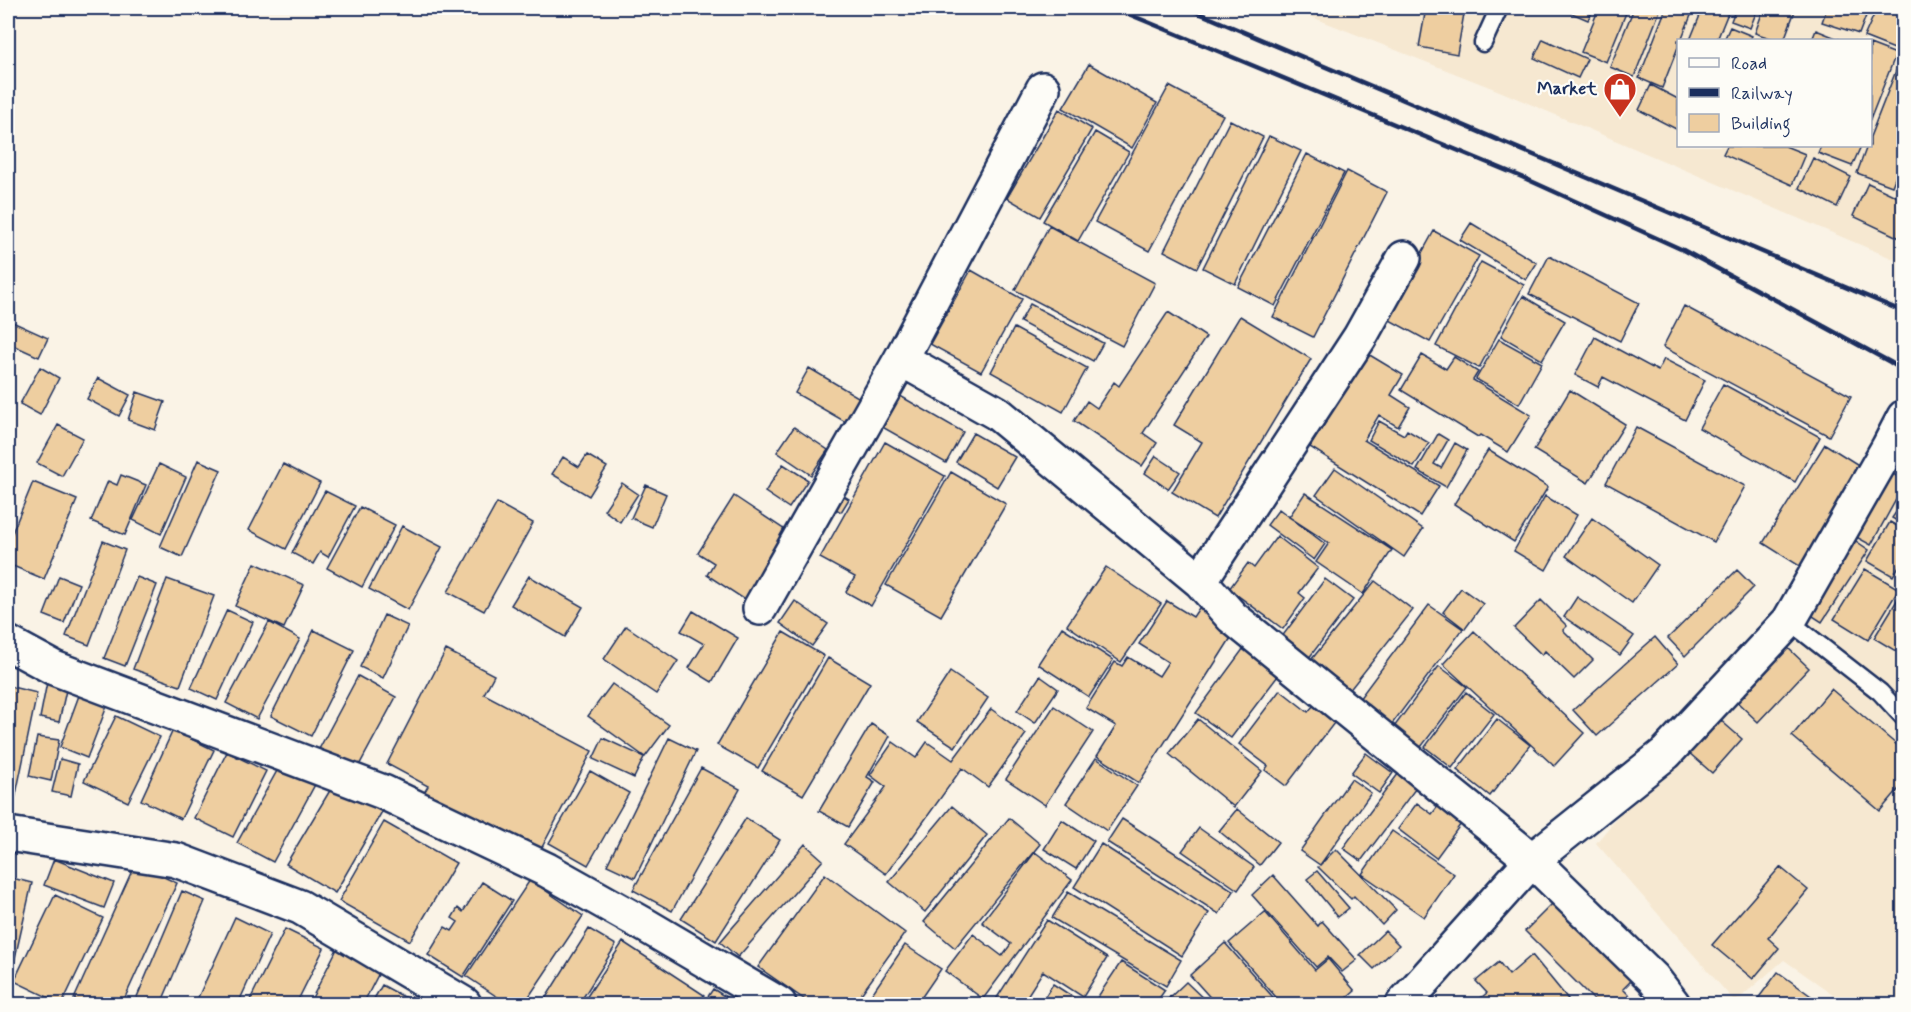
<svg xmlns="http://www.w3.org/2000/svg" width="1911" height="1012" font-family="Mynerve,sans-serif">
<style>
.built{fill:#f6e8d1;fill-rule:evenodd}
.building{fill:#eecea0;stroke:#1b2f5e;stroke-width:1.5}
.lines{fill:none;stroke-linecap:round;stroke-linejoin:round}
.service-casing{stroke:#1b2f5e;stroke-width:21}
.minor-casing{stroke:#1b2f5e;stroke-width:38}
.service{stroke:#fdfcf7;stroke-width:16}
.minor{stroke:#fdfcf7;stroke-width:33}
.rail{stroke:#1b2f5e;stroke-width:4.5}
.labels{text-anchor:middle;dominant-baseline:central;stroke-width:4.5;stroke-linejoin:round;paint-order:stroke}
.poi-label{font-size:18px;font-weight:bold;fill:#1b2f5e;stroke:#fdfcf7;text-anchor:end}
</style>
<rect width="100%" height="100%" fill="#faf3e6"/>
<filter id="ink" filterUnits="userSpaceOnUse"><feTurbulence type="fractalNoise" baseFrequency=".0167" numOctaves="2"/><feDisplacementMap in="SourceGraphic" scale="12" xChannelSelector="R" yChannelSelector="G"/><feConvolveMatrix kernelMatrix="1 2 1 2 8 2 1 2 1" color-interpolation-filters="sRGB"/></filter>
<g filter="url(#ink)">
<path class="built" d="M1289 8H1903V263L1497 90ZM1678 40H1870V146H1678Z
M1903 412V1004H1847L1784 960 1735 1002 1596 843 1775 628Z"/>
<path class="building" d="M1426 8H1465L1457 54 1419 47Z
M1560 8H1594L1588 20Z
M1599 8H1628L1606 62 1581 52Z
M1634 8H1661L1634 77 1610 67Z
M1666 8H1694L1681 40H1678V47L1662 88 1639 78Z
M1703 8H1730L1717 40H1690Z
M1736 8H1758L1750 28 1731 21Z
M1764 8H1796L1784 40H1776L1755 33Z
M1827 8H1869L1859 34 1822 22Z
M1877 8H1904V34L1897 50 1864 37Z
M1730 27 1752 36 1750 40H1724Z
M1816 30 1841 40H1812Z
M1543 39 1587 59 1578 78 1534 58Z
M1870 44 1896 54 1870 120Z
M1899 63 1904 65V155L1892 186 1857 173 1867 146H1870V137Z
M1089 64 1157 103 1132 148 1063 108Z
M1651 85 1678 99V130L1639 110Z
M1169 86 1223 115 1149 251 1095 222Z
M1059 109 1092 129 1040 217 1007 198Z
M1230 120 1263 137 1197 268 1164 251Z
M1095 132 1129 152 1078 241 1043 221Z
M1269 136 1301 151 1235 284 1203 268Z
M1727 146H1785L1805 154 1792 185 1723 154Z
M1821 146H1861L1852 166 1818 153Z
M1307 154 1344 173 1275 306 1238 287Z
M1813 158 1851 177 1837 207 1799 188Z
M1347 171 1387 192 1313 337 1273 317Z
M1868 183 1904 200V240L1853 216Z
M1471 223 1537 263 1526 280 1460 240Z
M1049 226 1155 283 1122 346 1015 290Z
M1434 231 1479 256 1430 342 1386 318Z
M1549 256 1639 303 1620 341 1529 294Z
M1481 262 1524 285 1479 368 1436 346Z
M971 270 1022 299 981 372 930 344Z
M1523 296 1565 321 1542 360 1501 336Z
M1030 304 1103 343 1093 361 1020 322Z
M1684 306 1851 396 1829 436 1663 347Z
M1168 312 1206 337 1143 433 1157 443 1142 466 1074 421 1087 401 1097 408 1114 382 1119 386Z
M1240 316 1311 359 1215 518 1172 492 1202 442 1174 425Z
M8 320 48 338 39 357 8 343Z
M1014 328 1087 368 1063 412 991 372Z
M1595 337 1658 371 1664 359 1705 380 1685 420 1603 377 1598 387 1575 375Z
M1499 339 1542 363 1519 404 1476 379Z
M1368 354 1403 375 1391 395 1410 407 1398 427 1379 415 1364 440 1439 486 1420 516 1310 447Z
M1422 355 1446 369 1454 357 1478 372 1473 380 1531 415 1508 452 1480 435 1478 437 1401 390Z
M40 367 59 378 40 415 20 404Z
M809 368 870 404 856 428 795 393Z
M98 378 130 395 119 416 87 399Z
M1723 384 1820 437 1795 482 1699 428Z
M1570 390 1625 424 1588 483 1534 450Z
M137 392 165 402 155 430 128 420Z
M895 393 963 432 946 463 877 424Z
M1379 421 1404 435 1407 430 1429 443 1414 467 1369 440Z
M58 425 83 438 62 476 37 463Z
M794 427 828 450 811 475 777 452Z
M1636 427 1745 486 1714 542 1606 483Z
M973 433 1015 457 997 487 956 462Z
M1438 434 1448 440 1434 464 1441 468 1455 443 1467 450 1446 487 1417 470Z
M885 442 945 476 871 606 846 592 855 577 820 558Z
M1825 444 1868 471 1806 570 1763 543Z
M1488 450 1548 487 1514 542 1454 504Z
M587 455 607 467 589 496 552 474 563 457 579 467Z
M1156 456 1180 472 1168 489 1145 473Z
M198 460 221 470 182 557 160 547Z
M159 464 186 477 161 534 133 520Z
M283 464 320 483 286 549 249 530Z
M783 464 808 480 789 508 765 492Z
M1335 468 1423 529 1404 557 1316 495Z
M1884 469 1904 480V485L1871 545 1849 533Z
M951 472 1006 504 941 616 886 585Z
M121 475 146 485 125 535 91 521 108 481 117 485Z
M33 482 77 500 44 579 8 564V543Z
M622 483 638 494 620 522 604 510Z
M646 485 666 494 652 527 631 518Z
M834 490 849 499 841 512 825 503Z
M325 491 355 506 328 557 320 552 313 564 292 553Z
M1305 493 1392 550 1363 594 1316 562 1329 543 1289 517Z
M734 496 794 536 750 603 707 575 714 563 698 553Z
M1545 496 1577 515 1546 570 1514 551Z
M1903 502H1904V525L1892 518Z
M497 503 533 523 484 611 448 592Z
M360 507 395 525 362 587 327 568Z
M1279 509 1325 544 1314 560 1267 525Z
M1592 518 1658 565 1632 603 1566 556Z
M1890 522 1904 530V558L1893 576 1867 561Z
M402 526 442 547 408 610 369 589Z
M1847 535 1869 550 1822 622 1799 607Z
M1277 536 1318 568 1299 593 1305 598 1283 629 1229 589 1248 563 1254 568Z
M103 541 125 550 89 645 66 636Z
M255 563 304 585 284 628 235 606Z
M1106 567 1161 604 1121 662 1067 625Z
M1865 569 1899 589 1868 640 1834 619Z
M1737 570 1754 587 1685 656 1668 638Z
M59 576 79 584 64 623 44 615Z
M529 576 583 607 565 637 511 605Z
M137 577 157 585 125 666 104 658Z
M167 579 214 596 180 686 133 669Z
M1325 579 1353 600 1302 667 1275 646Z
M1375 581 1413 610 1341 701 1303 670Z
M1461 588 1483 604 1465 629 1443 612Z
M1904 589V656L1874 638Z
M1577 597 1634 636 1620 655 1564 617Z
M1541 600 1567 626 1563 630 1593 660 1574 679 1545 651 1542 655 1514 628Z
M795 601 828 624 812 646 780 623Z
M1167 601 1193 617 1203 602 1234 633 1139 783 1097 756 1116 726 1086 708 1115 662 1122 666 1128 657 1159 676 1168 662 1139 644Z
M1429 605 1463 629 1389 728 1356 703Z
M227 610 253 622 217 700 191 688Z
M693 611 738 638 712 682 689 668 704 644 681 631Z
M384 615 408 626 383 678 360 667Z
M269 622 300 639 257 719 226 703Z
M626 626 678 661 656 694 604 659Z
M1062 627 1113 660 1089 697 1038 664Z
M314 630 354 650 311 736 271 716Z
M1474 631 1584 733 1554 766 1443 664Z
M783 632 824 656 758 768 717 745Z
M1655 637 1678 664 1597 736 1573 710Z
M1249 641 1284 668 1231 738 1196 713Z
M1787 647 1809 668 1758 722 1736 701Z
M446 650 494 675 484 694 592 751 539 853 424 793 428 786 387 764Z
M828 658 870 683 803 795 762 771Z
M1439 666 1467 687 1421 747 1394 727Z
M950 672 988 698 955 747 917 722Z
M358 676 396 697 355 773 317 753Z
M1040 676 1058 689 1035 723 1017 711Z
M48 677 68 681 59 722 40 718Z
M612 684 669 725 645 757 588 716Z
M8 686 37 693 14 804 8 802Z
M1831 689 1904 751V783L1880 811 1792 736Z
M81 690 109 701 87 758 60 747Z
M1280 690 1308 712 1323 694 1344 710 1286 786 1265 770 1268 766 1239 744Z
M1466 692 1494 714 1452 768 1425 747Z
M1054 706 1093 732 1045 805 1006 779Z
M991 709 1026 734 988 787 962 768 886 874 844 844 886 787 870 775 893 742 916 758 927 742 953 760Z
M116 716 160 737 128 802 84 781Z
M1718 718 1742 739 1712 773 1688 752Z
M1198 719 1262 771 1234 807 1169 754Z
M1497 719 1530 745 1490 796 1457 770Z
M871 724 890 736 867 777 875 782 848 827 819 811Z
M173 730 214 750 181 819 141 800Z
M37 737 59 740 51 781 29 776Z
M603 738 644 757 634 778 593 759Z
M669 738 696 751 635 878 607 865Z
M227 752 266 771 233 837 194 818Z
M1366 753 1393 773 1379 793 1351 773Z
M1096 758 1137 786 1107 831 1066 803Z
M60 759 78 764 71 796 52 792Z
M283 760 318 779 273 862 237 843Z
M1404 766 1422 780 1361 861 1343 848Z
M701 768 740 789 672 911 633 890Z
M590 771 629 793 588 865 549 843Z
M1351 779 1371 793 1320 865 1300 851Z
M335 782 383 810 335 893 286 864Z
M1446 796 1469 813 1436 858 1398 829 1417 803 1432 814Z
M952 806 987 835 925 912 889 882Z
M1237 809 1278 842 1260 865 1219 831Z
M746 818 780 840 716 941 681 919Z
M1009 818 1040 844 955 948 924 922Z
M1122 819 1234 891 1219 914 1107 842Z
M1062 820 1094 841 1076 869 1044 849Z
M384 822 456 863 410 941 339 901Z
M1199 828 1254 867 1238 890 1182 851Z
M1392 831 1454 874 1424 917 1362 874Z
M805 844 823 860 738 957 720 942Z
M1101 844 1209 913 1182 956 1074 887Z
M1336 849 1396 910 1382 925 1354 896 1351 899 1318 867Z
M1035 852 1072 880 983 999 945 971 973 934 1002 956 1011 944 982 922Z
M54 859 114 883 104 908 44 885Z
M135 864 177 883 122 1004H87L74 999Z
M1780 867 1808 890 1768 938 1779 948 1753 979 1712 945Z
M1317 871 1349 908 1338 917 1307 879Z
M825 874 905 933 854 1004H811L758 967Z
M1273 875 1318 926 1322 921 1357 960 1342 972 1328 957 1316 967 1252 895Z
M8 877 32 883 8 989Z
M530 880 583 916 524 1004H508L466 976Z
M482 882 512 901 463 977 428 955 445 927 452 931 458 922 452 918 458 908 463 912Z
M182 891 205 901 161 1004H134Z
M1068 892 1181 960 1166 986 1052 918Z
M55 895 103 918 62 1004 14 981Z
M1559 897 1637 975 1623 989 1638 1004H1598L1525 931Z
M1265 912 1315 970 1328 959 1355 991 1340 1004H1282L1229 943Z
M235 917 270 934 238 1004H195Z
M1047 920 1107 958 1083 997 1043 971 1022 1004H993Z
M285 929 324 948 296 1004H248Z
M589 929 616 945 579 1004H542Z
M1385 931 1399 945 1374 969 1360 955Z
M623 942 704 995 698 1004H582Z
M1225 943 1279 1004H1216L1190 975Z
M905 945 941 969 917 1004H865Z
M338 947 381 969 363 1004H309Z
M1532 955 1568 999 1562 1004H1473L1487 993 1476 981 1499 962 1509 975Z
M1121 962 1165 990 1155 1004H1093Z
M1778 972 1822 1004H1754Z
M1186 982 1209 1004H1163Z
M1053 984 1084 1004H1040Z
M382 985 417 1004H371Z
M713 989 737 1004H703Z"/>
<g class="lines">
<defs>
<path id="service" d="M1483 43 1499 8
M1789 621 1880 692 1904 718"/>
<path id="minor" d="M901 359 997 413 1200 581 1232 617 1532 860 1653 978 1673 1004
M1200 581 1360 337 1404 258
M760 608 901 359 1043 89
M8 643 54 668 383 792 547 870 645 925 779 1004
M8 834 176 860 300 907 464 1004
M1403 1004 1532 860 1666 753 1789 621 1888 448 1904 417"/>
</defs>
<use href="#service" class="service-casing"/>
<use href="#minor" class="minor-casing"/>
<use href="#service" class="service"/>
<use href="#minor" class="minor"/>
<path class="rail" d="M1114 8 1522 177 1683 250 1890 362 1904 371
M1187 8 1904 312"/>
</g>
</g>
<defs>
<symbol id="shop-pin" viewBox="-11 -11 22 30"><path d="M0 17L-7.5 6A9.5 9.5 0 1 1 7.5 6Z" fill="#c8321e" stroke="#fdfcf7"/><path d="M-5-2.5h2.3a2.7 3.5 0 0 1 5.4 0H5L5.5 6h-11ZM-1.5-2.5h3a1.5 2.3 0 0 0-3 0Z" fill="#fff"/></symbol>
</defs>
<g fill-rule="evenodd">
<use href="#shop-pin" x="1601" y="70" width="38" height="52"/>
</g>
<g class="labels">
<g class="poi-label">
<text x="1597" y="89">Market</text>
</g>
</g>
<rect width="1911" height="1012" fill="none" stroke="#fdfcf7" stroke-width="30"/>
<rect x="15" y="15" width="1881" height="982" fill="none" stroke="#1b2f5e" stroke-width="2" filter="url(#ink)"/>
<rect x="1677" y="39" width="195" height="108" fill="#fdfcf7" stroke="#a3aaba" stroke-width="1.5"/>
<rect x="1689" y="58" width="30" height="9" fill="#fdfcf7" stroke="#a3aaba" stroke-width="1.5"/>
<text x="1731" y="69" font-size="18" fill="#1b2f5e">Road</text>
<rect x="1689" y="88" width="30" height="9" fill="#1b2f5e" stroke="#a3aaba" stroke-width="1.5"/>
<text x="1731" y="99" font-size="18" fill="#1b2f5e">Railway</text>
<rect x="1689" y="114" width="30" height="18" fill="#eecea0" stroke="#a3aaba" stroke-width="1.5"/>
<text x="1731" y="129" font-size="18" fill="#1b2f5e">Building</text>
</svg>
